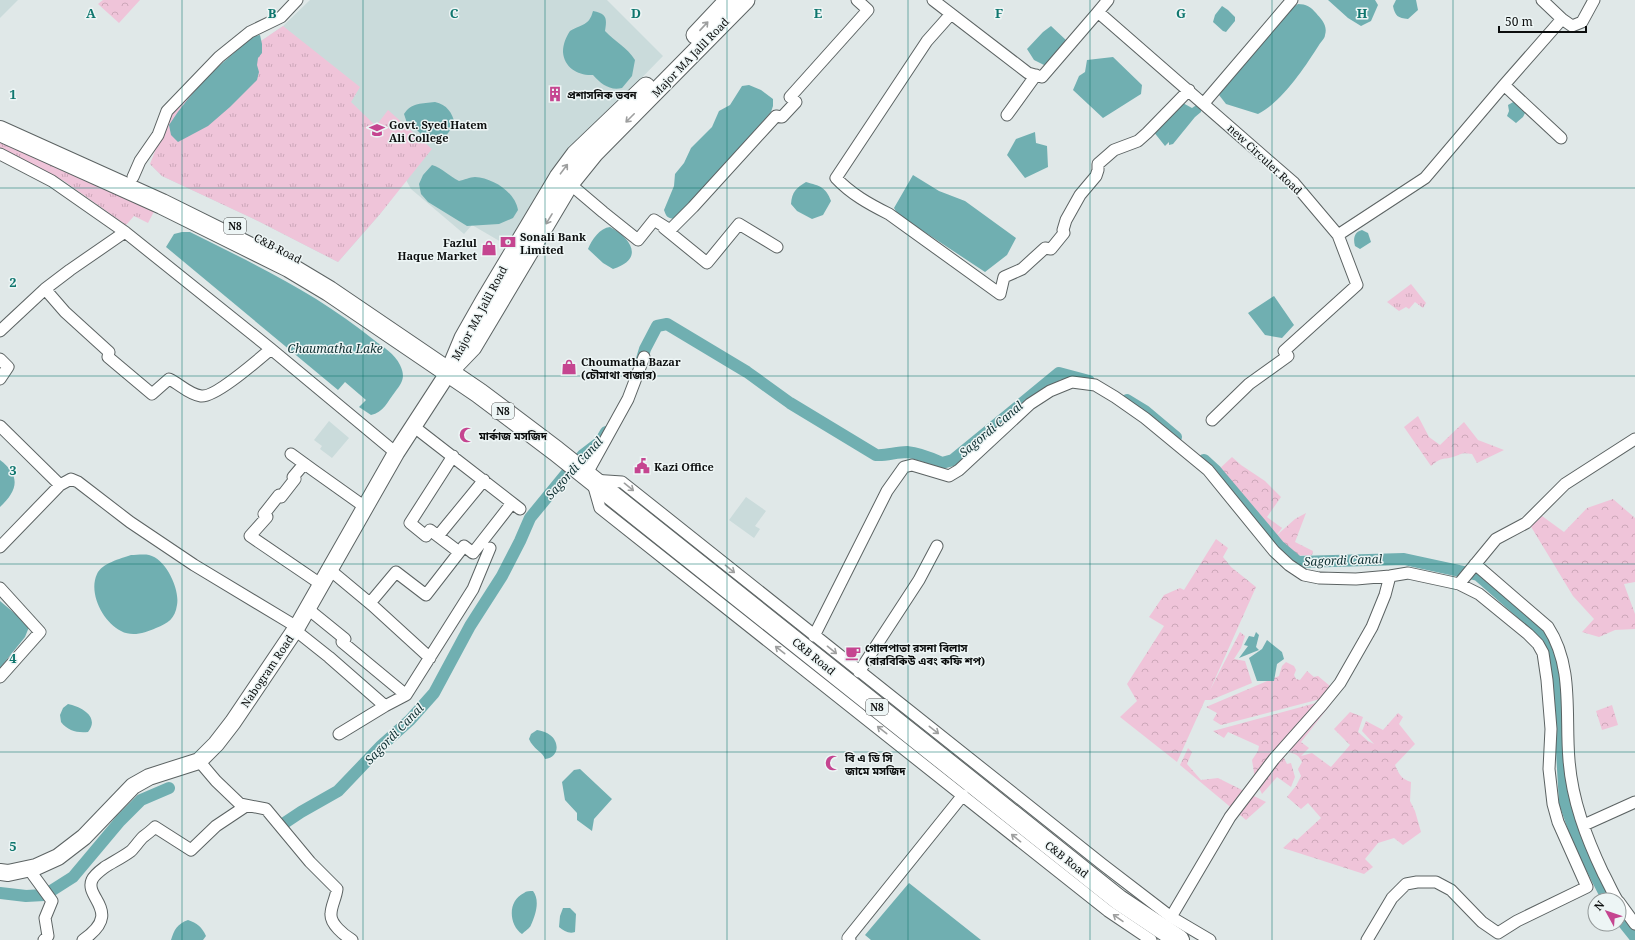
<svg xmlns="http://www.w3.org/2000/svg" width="1635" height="940" font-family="'Noto Serif','Noto Sans Bengali',serif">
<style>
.built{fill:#cadbdb}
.grass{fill:url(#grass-tufts)}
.forest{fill:url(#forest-crowns)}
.water{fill:#70afb1}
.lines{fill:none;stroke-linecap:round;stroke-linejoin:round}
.canal{stroke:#70afb1;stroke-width:12}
.street-casing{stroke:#5c6363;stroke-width:13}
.secondary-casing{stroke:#5c6363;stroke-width:18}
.primary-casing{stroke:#5c6363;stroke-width:19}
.highway-casing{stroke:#5c6363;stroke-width:22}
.street{stroke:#fff;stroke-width:11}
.secondary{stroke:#fff;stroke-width:16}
.primary{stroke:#fff;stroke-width:17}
.highway{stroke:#fff;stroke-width:20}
.oneway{stroke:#9e9f9f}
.grid{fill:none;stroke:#0f766e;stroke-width:1;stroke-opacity:0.55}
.labels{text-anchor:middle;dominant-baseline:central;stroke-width:3;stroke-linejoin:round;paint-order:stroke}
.shield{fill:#edf5f5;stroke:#505353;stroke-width:1}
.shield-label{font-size:10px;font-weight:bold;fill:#0c0e0e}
.street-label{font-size:11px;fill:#0c0e0e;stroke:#edf5f5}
.poi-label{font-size:11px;font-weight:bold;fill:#0c0e0e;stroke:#edf5f5;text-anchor:start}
.water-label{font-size:12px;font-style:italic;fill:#0e2f31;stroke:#edf5f5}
.grid-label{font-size:13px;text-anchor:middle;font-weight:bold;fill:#0f766e;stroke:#edf5f5;stroke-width:3;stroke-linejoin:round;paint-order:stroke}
</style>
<defs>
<pattern id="grass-tufts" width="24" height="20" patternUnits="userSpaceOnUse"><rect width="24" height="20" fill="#efc4d9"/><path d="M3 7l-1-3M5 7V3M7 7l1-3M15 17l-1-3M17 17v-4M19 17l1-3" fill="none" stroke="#cca7b9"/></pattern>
<pattern id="forest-crowns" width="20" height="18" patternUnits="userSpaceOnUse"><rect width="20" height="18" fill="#efc4d9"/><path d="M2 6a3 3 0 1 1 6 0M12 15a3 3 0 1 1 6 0" fill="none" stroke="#cca7b9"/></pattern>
</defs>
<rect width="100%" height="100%" fill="#e0e8e8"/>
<path class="built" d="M0 0H18L0 18Z
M310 0H607L663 56 583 138 508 246 472 225 464 234 411 189 406 180 380 214 338 262 258 221 162 176 150 164 238 57 283 26Z
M329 421 349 438 332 458 320 449 322 446 314 440Z
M746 497 766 511 755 526 760 529 754 538 729 520Z"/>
<path class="grass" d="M283 26 360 87 351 102 376 126 388 110 432 149 380 214 338 262 258 221 162 176 150 164 166 123 190 89Z
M0 131 158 204 148 223 134 216 126 225 64 181 0 149Z
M1411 284 1426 303 1423 308 1415 302 1409 309 1406 307 1399 311 1387 302Z"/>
<path class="forest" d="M103 0H140L119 23 98 4Z
M1418 416 1429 437 1440 445 1464 422 1478 440 1504 450 1477 463 1472 454C1461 452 1462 454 1453 457 1441 460 1442 457 1431 466L1404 427Z
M1232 457 1241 465 1265 481 1281 497 1267 517 1282 528 1276 536 1295 519 1306 513 1295 542 1313 551 1312 555 1292 556 1273 539 1216 472Z
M1613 499 1635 518V582L1624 584 1635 614V629L1615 630 1599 637 1582 632 1594 619 1573 596 1530 525 1537 521 1542 516 1564 532 1587 508Z
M1216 539 1228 548 1223 557 1231 567 1256 587 1210 690 1240 632 1245 636 1241 648 1234 659 1245 661 1252 683 1211 700H1205L1177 762 1120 717 1137 701 1127 684 1164 626 1149 617 1164 595 1180 588 1184 590Z
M1286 662 1294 666 1296 670 1294 675 1296 679 1300 680 1307 671 1314 677 1318 676 1330 686V691L1324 698 1221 725 1213 720 1217 713 1206 707 1279 676 1282 666Z
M1327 700 1331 704 1301 742 1309 748 1301 756 1312 753 1331 767 1350 745 1334 729 1350 712 1363 717 1358 732 1368 741 1374 744 1362 731 1366 721 1383 730 1398 713 1403 717 1399 724 1415 744 1395 765C1399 774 1401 779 1411 782L1410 801 1415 811 1421 832 1403 845 1394 838 1378 843 1365 859 1373 867 1364 874 1283 848 1294 838 1297 840 1321 818 1308 803 1301 809 1287 797 1296 786 1301 776 1298 769 1302 762C1298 753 1293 753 1284 752V758L1287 764 1291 763 1295 777 1291 787 1277 777 1262 794 1255 779 1252 760 1258 751 1259 746 1228 732 1224 738 1213 731Z
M1612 705 1618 725 1602 730 1596 711Z
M1188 748 1192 752 1187 764 1201 780 1218 778 1266 802 1246 820 1180 765Z"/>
<path class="water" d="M1328 0H1375L1378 5 1371 21 1361 26 1348 18Z
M1396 0H1416L1418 10 1408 19C1398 18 1395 16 1393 6Z
M1298 4C1306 4 1311 7 1316 13 1321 19 1328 25 1325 35 1325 38 1321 42 1319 45 1305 67 1282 102 1258 114L1226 104 1219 95 1232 77 1284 14Z
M1222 6 1228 10 1235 17V21L1226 32 1223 31 1213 22 1215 15Z
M593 11C607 14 607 18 605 31 615 42 627 47 635 60L632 76 622 88C610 91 601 84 593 75 579 76 564 68 563 52 563 44 566 37 570 31 582 24 589 26 593 11Z
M1051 26 1067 41 1046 66 1034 60 1027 49 1043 32Z
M260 35 262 44V53L258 58 257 65 259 72 257 80 230 107 208 126 178 142 171 135 169 125C191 90 222 62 254 36Z
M1113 57 1142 85 1141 94 1103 118 1073 90 1079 76 1085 72 1087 60Z
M749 85 761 90 773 99V106L771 112 714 178 674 219C667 218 666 216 664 210L674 186 675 174 684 163 691 148 712 127 719 111 730 105 742 86Z
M1515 101 1526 111 1523 117 1516 123 1507 116 1509 111 1508 105Z
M435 102C447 105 452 112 455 124L445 137 434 144 425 139 419 132 407 123 404 114C412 102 422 104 435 102Z
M1181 102 1192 108 1198 104 1201 108V112L1195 117 1173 144 1169 145V142L1165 146 1153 131Z
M1035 132 1036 143 1047 146 1048 167 1025 178 1007 155 1016 139Z
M432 165C442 168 449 176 459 181 464 180 470 177 475 177 493 178 515 192 518 210L513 218 499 224 467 226 428 202 421 194 419 184 423 175Z
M913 175 939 191 965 201 1016 238 1007 255 985 272 920 229 900 218 894 208Z
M806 182C820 186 826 187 831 201L823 215 812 219 797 211 791 204C792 192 796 188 806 182Z
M610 227C631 238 645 259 613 269L603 263 588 249C592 239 600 228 610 227Z
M1362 230 1368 233 1371 242 1360 249 1355 246C1353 239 1354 232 1362 230Z
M182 232H190C254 264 318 294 374 340 383 347 395 354 400 365 406 377 402 383 395 392 388 401 383 413 371 415L359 407 366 400 345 382 338 390 166 247 174 234Z
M1274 296 1294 325 1282 338 1265 335 1248 313Z
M0 460C21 476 18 490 0 507Z
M131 555C136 555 144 554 149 555 166 559 180 589 177 605 175 619 168 623 156 628 145 633 132 637 121 631 103 622 88 593 97 574 102 563 120 559 131 555Z
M0 601 25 622 29 627 25 637 0 668Z
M1256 632 1259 635 1256 647 1259 650 1239 658 1248 646 1244 645 1249 636 1254 637Z
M1267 640 1282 652 1284 659 1277 664 1274 681H1257L1249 658 1262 649Z
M68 704C82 707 100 717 88 732 77 733 68 731 61 722L60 715 63 708Z
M537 730C542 731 546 732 550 735 560 742 559 758 545 759 543 752 533 749 529 739L531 734Z
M580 769 612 799 594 819 592 831 577 820V813L565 800 562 782 574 770Z
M909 883 981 940H871L865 935Z
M533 891C540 900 536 914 531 925 530 928 525 931 522 934 509 925 507 901 524 893 526 891 530 891 533 891Z
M563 908H570L576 914 575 932C569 934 564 931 559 927L560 916Z
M188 920C197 923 202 927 206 936L203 940H171C174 930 177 924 188 920Z"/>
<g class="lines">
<path class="canal" d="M640 366 645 349 657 326 667 324 747 372 790 403 876 455C886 456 896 452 907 452 919 453 931 458 942 463L953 460 1059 373 1089 381
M1127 400 1145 411 1176 437
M1204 460 1216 471 1279 546 1298 562 1404 559 1478 575 1543 632 1553 649 1558 683 1565 803 1579 843 1608 900
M283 824 301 812 338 791 381 746 410 720 434 693 470 626 502 576 520 541 530 518 566 474 583 455 600 442 606 432
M51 891 73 877 120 821 141 800 169 788
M0 893 26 896 44 895
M1619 917 1635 937"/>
<defs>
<path id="street" d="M933 0 1028 73 1042 77 1098 12 1294 183 1338 235 1425 178 1504 85 1562 19 1572 26 1582 22 1594 0
M1542 0 1562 19
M1098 12 1108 0
M951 14 927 41 836 178C851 194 869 204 889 214L1000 294 1004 277 1022 269 1045 248 1051 249 1064 233 1063 230 1066 220 1080 195 1096 176 1098 170V164L1114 150 1138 141 1147 133 1189 90
M1504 85 1561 138
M1204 103 1292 0
M1007 115 1036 75
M0 154 52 181 125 232 271 349 396 453
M133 177 140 161 158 135 167 111 219 57 250 32 281 17 297 0
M570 184 603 212 638 240 654 220 670 230 693 207 776 116 782 117 796 102 790 97 868 10 857 0
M664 228 707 263 739 224 777 247
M45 289 65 312 109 352 108 357 152 394 169 379C180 384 188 394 201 396 215 398 259 359 271 349
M0 331 45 289 70 270 125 232
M0 359 8 367 0 379
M1212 420 1249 384 1288 356 1284 351 1357 285 1338 235
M0 426 60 485 71 479 78 482 130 522 194 565 297 627
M413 426 520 509
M291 454 313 470 365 507
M453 456 410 523 426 536 430 530 459 552
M304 464 293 477 295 479 281 497 279 495 264 514 267 517 250 536 322 585
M586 475 628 399 644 357
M438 536 484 480
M0 547 60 485
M1475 564 1548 627C1574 667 1565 715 1569 760 1572 800 1586 837 1603 873 1608 882 1612 892 1617 900
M330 570 372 605 430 658
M1459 584 1496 539 1526 523 1565 484 1635 439
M0 588 40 632 0 677
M370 603 396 572 426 595 464 546 473 553 512 503
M308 609 345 639 342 642 406 695
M295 630 329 657 385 706
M814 636 887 491 904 467 912 465 949 476 959 470 1030 404 1050 391 1072 382 1095 385 1115 397 1145 418 1208 470 1274 551 1289 565 1304 575 1319 578 1356 579 1390 576 1408 573 1459 584 1479 594 1528 634 1538 644 1543 653 1547 680 1551 729 1549 769 1553 804 1558 822 1587 887 1517 921 1498 933 1482 922 1451 890 1436 882H1417L1406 884 1392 898 1367 940
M859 672 919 580 937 546
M339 734 385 706 406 695 473 589 490 548
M199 761 216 781 240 804 266 809 310 862 337 889C336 898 331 906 331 914 330 924 344 935 352 940
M1584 825 1635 802
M28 868 52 901 45 918 48 936 44 940
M1619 902 1635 924
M1171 917 1230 817 1274 759 1322 705 1340 683 1372 627 1385 595 1390 576
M83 940C124 912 84 898 92 880 94 875 101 870 105 867 113 862 123 857 131 851 135 847 139 841 143 837 147 834 151 831 155 827L191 850 216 826 246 806
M850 940 848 938 963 795
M1151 940 1108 911 600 508 592 480 622 482 1102 864 1171 917 1210 940"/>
<path id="secondary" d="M0 872 8 873 36 867 58 857 84 837 133 786 149 777 199 761 216 744 233 722 297 627 396 453 448 373"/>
<path id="primary" d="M695 35 728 0
M453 362 463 338 484 301 558 177 575 154 646 86
M448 373 473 347 570 184 595 153 746 0"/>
<path id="highway" d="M0 131 162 204 289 267 329 291 479 393 556 451 1119 900 1179 940"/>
</defs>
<use href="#street" class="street-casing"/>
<use href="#secondary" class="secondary-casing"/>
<use href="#primary" class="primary-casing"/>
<use href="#highway" class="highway-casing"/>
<use href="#street" class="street"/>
<use href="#secondary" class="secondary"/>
<use href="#primary" class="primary"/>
<use href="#highway" class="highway"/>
</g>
<defs><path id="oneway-shaft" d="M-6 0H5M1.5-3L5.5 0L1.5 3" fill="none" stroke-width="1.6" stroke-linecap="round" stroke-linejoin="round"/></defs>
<g class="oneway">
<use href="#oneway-shaft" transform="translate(704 26) rotate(-47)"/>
<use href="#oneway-shaft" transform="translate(630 118) rotate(135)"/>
<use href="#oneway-shaft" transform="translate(564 169) rotate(-53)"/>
<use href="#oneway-shaft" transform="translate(549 219) rotate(121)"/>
<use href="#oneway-shaft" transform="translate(629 487) rotate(39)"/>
<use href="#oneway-shaft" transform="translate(730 569) rotate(39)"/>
<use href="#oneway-shaft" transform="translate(780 650) rotate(-142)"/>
<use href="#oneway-shaft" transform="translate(832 650) rotate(39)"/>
<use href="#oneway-shaft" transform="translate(882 730) rotate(-142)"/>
<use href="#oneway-shaft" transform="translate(934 730) rotate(38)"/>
<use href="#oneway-shaft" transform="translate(1016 838) rotate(-141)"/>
<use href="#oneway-shaft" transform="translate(1118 918) rotate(-145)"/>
</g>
<path class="grid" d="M182 0V940M363 0V940M545 0V940M727 0V940M908 0V940M1090 0V940M1272 0V940M1453 0V940M0 188H1635M0 376H1635M0 564H1635M0 752H1635"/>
<defs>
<symbol id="building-bare" viewBox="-9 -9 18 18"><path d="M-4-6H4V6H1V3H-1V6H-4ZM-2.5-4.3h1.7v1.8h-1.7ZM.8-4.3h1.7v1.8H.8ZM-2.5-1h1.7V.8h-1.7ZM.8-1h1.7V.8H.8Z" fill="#c54590" stroke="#edf5f5" stroke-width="2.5" paint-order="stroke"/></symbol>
<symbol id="university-bare" viewBox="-9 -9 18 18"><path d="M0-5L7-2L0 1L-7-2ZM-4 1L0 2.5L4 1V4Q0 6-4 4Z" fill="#c54590" stroke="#edf5f5" stroke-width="2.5" paint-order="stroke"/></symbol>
<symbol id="bank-bare" viewBox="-9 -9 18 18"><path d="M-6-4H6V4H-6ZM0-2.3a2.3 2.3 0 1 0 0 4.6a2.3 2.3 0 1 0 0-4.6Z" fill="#c54590" stroke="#edf5f5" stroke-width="2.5" paint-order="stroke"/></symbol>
<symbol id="shop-bare" viewBox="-9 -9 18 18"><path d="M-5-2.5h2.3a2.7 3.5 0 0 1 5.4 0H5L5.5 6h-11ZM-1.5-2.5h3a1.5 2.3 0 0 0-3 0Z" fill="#c54590" stroke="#edf5f5" stroke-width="2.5" paint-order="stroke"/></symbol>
<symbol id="mosque-bare" viewBox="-9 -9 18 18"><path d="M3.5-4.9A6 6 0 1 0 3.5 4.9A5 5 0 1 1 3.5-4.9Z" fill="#c54590" stroke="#edf5f5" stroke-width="2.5" paint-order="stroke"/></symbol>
<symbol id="civic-bare" viewBox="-9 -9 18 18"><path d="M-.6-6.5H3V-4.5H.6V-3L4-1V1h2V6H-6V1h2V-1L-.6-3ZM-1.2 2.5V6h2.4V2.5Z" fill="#c54590" stroke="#edf5f5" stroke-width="2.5" paint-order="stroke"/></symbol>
<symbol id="cafe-bare" viewBox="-9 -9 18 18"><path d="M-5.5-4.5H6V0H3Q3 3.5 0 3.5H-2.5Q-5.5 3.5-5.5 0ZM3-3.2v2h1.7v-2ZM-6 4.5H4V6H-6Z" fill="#c54590" stroke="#edf5f5" stroke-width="2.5" paint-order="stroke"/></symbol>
</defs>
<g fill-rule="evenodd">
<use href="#building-bare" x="544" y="83" width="22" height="22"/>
<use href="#university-bare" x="366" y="119" width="22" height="22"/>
<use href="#bank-bare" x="497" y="231" width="22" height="22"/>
<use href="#shop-bare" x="478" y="237" width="22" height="22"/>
<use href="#shop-bare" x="558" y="356" width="22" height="22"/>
<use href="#mosque-bare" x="456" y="424" width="22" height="22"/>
<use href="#civic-bare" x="631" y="455" width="22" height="22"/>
<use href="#cafe-bare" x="842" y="642" width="22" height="22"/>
<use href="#mosque-bare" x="822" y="752" width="22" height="22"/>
</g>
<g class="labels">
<g class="shield">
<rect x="224" y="218" width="22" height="16" rx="3"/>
<rect x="492" y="403" width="22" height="16" rx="3"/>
<rect x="866" y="699" width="22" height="16" rx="3"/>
</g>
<g class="shield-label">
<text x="235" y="226">N8</text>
<text x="503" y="411">N8</text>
<text x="877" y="707">N8</text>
</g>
<g class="street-label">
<text transform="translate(690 57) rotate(-46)">Major MA Jalil Road</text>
<text transform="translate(1265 159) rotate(43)">new Circuler Road</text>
<text transform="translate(278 248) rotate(27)">C&amp;B Road</text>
<text transform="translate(479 313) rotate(-62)">Major MA Jalil Road</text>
<text transform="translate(814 656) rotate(39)">C&amp;B Road</text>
<text transform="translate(267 671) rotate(-56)">Nabogram Road</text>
<text transform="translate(1067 859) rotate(38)">C&amp;B Road</text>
</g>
<g class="poi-label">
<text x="567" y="94">প্রশাসনিক ভবন</text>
<text x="389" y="124">Govt. Syed Hatem<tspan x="389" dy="13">Ali College</tspan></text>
<text x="520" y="236">Sonali Bank<tspan x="520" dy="13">Limited</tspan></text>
<text x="477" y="242" text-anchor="end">Fazlul<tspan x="477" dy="13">Haque Market</tspan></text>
<text x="581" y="361">Choumatha Bazar<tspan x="581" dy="13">(চৌমাথা বাজার)</tspan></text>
<text x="479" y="435">মার্কাজ মসজিদ</text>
<text x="654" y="466">Kazi Office</text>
<text x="865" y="647">গোলপাতা রসনা বিলাস<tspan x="865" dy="13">(বারবিকিউ এবং কফি শপ)</tspan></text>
<text x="845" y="757">বি এ ডি সি<tspan x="845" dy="13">জামে মসজিদ</tspan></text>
</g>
<g class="water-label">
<text x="335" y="348">Chaumatha Lake</text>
<text transform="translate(991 429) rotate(-40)">Sagordi Canal</text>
<text transform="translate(574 468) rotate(-48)">Sagordi Canal</text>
<text transform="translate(1343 560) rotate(-2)">Sagordi Canal</text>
<text transform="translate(394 734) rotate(-46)">Sagordi Canal</text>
</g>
</g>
<g class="grid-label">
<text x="91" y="18">A</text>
<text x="272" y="18">B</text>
<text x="454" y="18">C</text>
<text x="636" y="18">D</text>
<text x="818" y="18">E</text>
<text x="999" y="18">F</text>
<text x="1181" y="18">G</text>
<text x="1362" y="18">H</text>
<text x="13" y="99">1</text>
<text x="13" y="287">2</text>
<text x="13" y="475">3</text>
<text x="13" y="663">4</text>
<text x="13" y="851">5</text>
</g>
<g transform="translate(1607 912) rotate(310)"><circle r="19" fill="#edf5f5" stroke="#939999"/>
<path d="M0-3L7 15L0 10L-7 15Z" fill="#c54590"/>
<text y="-6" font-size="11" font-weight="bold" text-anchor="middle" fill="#0c0e0e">N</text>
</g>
<path d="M1499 26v6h87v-6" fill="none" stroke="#0c0e0e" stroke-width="2"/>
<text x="1505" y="26" font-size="12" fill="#0c0e0e" stroke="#edf5f5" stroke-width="3" paint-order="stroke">50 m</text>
</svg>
